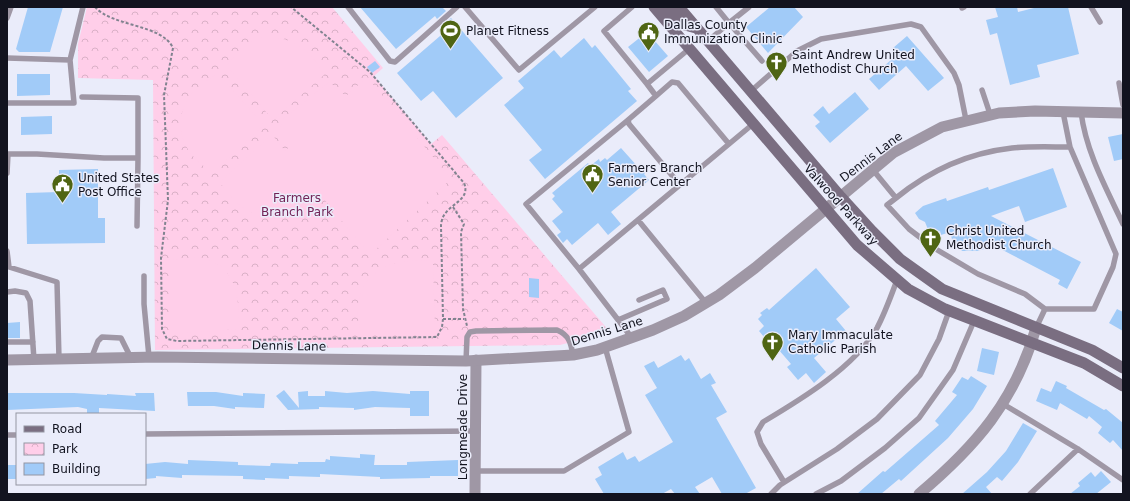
<svg xmlns="http://www.w3.org/2000/svg" width="1130" height="501" font-family="'DejaVu Sans',sans-serif">
<style>
.park{fill:url(#park-crowns)}
.garden{fill:#ffcee9}
.building{fill:#a1cbf8}
.lines{fill:none;stroke-linecap:round;stroke-linejoin:round}
.path{stroke:#818390;stroke-width:2;stroke-dasharray:3 2;stroke-linecap:butt}
.service{stroke:#9f97a5;stroke-width:5.5}
.minor{stroke:#9f97a5;stroke-width:11}
.tertiary{stroke:#9f97a5;stroke-width:11}
.secondary{stroke:#7a6e81;stroke-width:11}
.labels{text-anchor:middle;dominant-baseline:central;stroke-width:3;stroke-linejoin:round;paint-order:stroke}
.poi-label{font-size:12px;fill:#12131f;stroke:#eaecfa;text-anchor:start}
.street-label{font-size:12px;fill:#12131f;stroke:#eaecfa}
.park-label{font-size:12px;fill:#722357;stroke:#eaecfa}
</style>
<defs>
<pattern id="park-crowns" width="20" height="18" patternUnits="userSpaceOnUse"><rect width="20" height="18" fill="#ffcee9"/><path d="M2 6a3 3 0 1 1 6 0M12 15a3 3 0 1 1 6 0" fill="none" stroke="#dab0c7"/></pattern>
</defs>
<rect width="100%" height="100%" fill="#eaecfa"/>
<path class="park" d="M87 7H332L383 68 374 76 431 144 442 135 610 332 560 345 155 350 153 80 78 78V44Z"/>
<path class="garden" d="M264 37C292 36 312 50 324 75L273 120 227 66C236 52 247 40 264 37Z
M218 74 264 125 213 172C166 145 172 96 218 74Z
M367 77 451 179 370 255 319 193C290 235 244 222 220 182L270 136 274 137 285 151 290 146 280 131 282 120 329 82 346 96Z
M195 257C235 260 240 296 239 329L172 334 169 332V263L173 260Z
M423 260 433 262 435 331 433 332 361 331C352 306 361 277 387 266 398 261 411 261 423 260Z"/>
<path class="building" d="M28 7H63L50 52H19L16 49Z
M360 7H442L446 11 437 19 435 16 396 49Z
M770 7H794L803 17 768 53 746 27Z
M995 7H1017L1018 12 1038 7H1068L1079 54 1037 65 1040 77 1010 85 997 33 990 35 986 20 998 17Z
M451 18 503 78 456 118 433 91 421 101 397 73 447 30 443 25Z
M647 32 668 56 649 72 628 47Z
M907 36 944 78 928 91 906 66 879 90 869 79 898 54 893 48Z
M584 38 592 48 595 45 631 89 628 91 637 101 545 179 529 160 542 150 504 105 524 88 518 81 554 50 561 58Z
M375 61 380 67 372 73 367 67Z
M17 74H50V95L17 96Z
M855 92 869 109 830 143 815 126 820 122 813 115 823 106 829 114Z
M52 116V134L21 135V117Z
M1123 134V159L1114 161 1108 137Z
M621 148 638 167 641 164 647 171 644 174 649 180 611 212 621 224 608 235 598 223 572 245 567 239 563 243 557 235 561 232 552 221 563 212 552 199 555 196 552 193 588 163 590 166 599 159 600 162 605 158 607 160Z
M1053 168 1067 207 1025 222 1019 206 991 216 1081 262 1067 289 1058 284 1060 280 995 246 977 251H962L953 243 950 232 941 235 940 231 932 234 929 232 925 222 919 219 915 213 923 206 946 198 947 201 988 187 989 190Z
M98 169V218H105V243L27 244 26 193 59 192V170Z
M816 268 850 307 836 319 846 331 814 358 826 372 814 383 806 373 798 380 787 367 791 364 778 349 776 351 759 331 764 326 758 319 762 315 760 313 767 308 769 310Z
M529 278 539 279V298L529 297Z
M1117 309 1123 312V331L1109 323Z
M20 322V338H7V323Z
M982 348 999 352 994 375 977 371Z
M681 355 685 361 689 358 701 379 710 373 716 383 711 385 727 412 716 418 756 488 745 494H722L712 477 695 487 700 494H675L671 489 662 494H604L595 479 602 475 598 467 623 452 627 460 635 456 639 462 673 442 645 395 657 388 644 366 654 361 658 368Z
M971 376 987 386 973 409 948 438 901 481 899 479 881 494H857L883 471 885 472 939 425 935 421 957 395 952 392 962 377 968 380Z
M1056 381 1067 386 1066 388 1104 410 1106 409 1123 423V451L1113 440 1110 443 1098 433 1102 427 1089 416 1087 419 1060 403 1057 410 1036 401 1041 388 1051 392Z
M284 390 299 408 298 392 308 391V396H325V391L347 393 373 391 410 394V391H429V416H410V408L375 407 354 410V408L319 407V409L288 410 276 396Z
M187 392H216L243 396V393L265 394 264 408 235 407V409L214 406H188Z
M7 393H74L107 395V394L136 396 135 393H154L155 411 99 408V414H87V409L78 407 7 410Z
M1023 423 1037 431 1018 462 1002 481 997 477 986 487 992 494H962L987 472 1006 451Z
M360 454 375 455 374 465H407V462L458 460V476H430V478L380 479V477L320 474V477L289 476V479L265 478V480L243 479V476L182 475V478L156 476V478L145 479V464L165 462 188 464V460L238 462V465L270 466 271 463 298 464V462H325L326 459 330 460V456L360 458Z
M7 465H17V479H7Z
M1101 471 1111 482 1096 494H1070L1080 486 1078 483 1091 472 1095 477Z"/>
<g class="lines">
<path class="path" d="M95 7C113 27 162 24 173 48L164 95 168 200 161 258 162 329 167 339 177 341 437 337 442 327 443 319 441 226C441 223 442 219 443 217 450 203 471 200 464 183L370 72 291 7
M453 207 464 224 461 232 463 309 467 326
M443 319H464"/>
<path class="service" d="M348 7 390 61 395 62 457 7
M465 7 519 70 595 7
M632 7 604 31 647 84 689 49
M749 7 729 23 762 61
M1091 7 1100 22
M962 8 964 7
M7 18 11 7
M708 41 729 23 716 7
M7 58 70 60 83 7
M1119 83 1123 105
M647 84 656 96 628 120 629 124 680 185
M982 90 990 114
M751 91 797 51 821 39 911 24 921 27 954 73 959 85 966 120
M656 96 672 82 678 83 729 144
M82 97 138 98V158
M7 103H74L70 60
M1081 112C1086 152 1106 188 1123 224
M7 154H37L104 158H138L137 226
M873 170 896 198 887 205 909 229 934 248 978 274 1025 294 1045 309H1094L1113 267 1116 254 1070 147 1063 112
M7 173 8 154
M896 198C929 171 968 153 1012 148 1030 146 1051 147 1070 147
M638 220 706 303
M7 251 9 267 57 282 59 359
M579 269 526 204 628 120
M144 276V304L149 357
M7 292 15 291 26 293 30 301 34 360
M618 320 667 299 663 290 639 300
M1036 328 1045 309
M632 338 579 269 753 124
M7 342H33
M91 359 98 341 102 337 121 338 131 358
M466 361 467 337 470 332 476 331 557 330C569 335 571 343 573 355
M1003 404 1078 449 1123 480
M145 434 476 431
M7 435H17
M476 471H564L629 432 605 347
M784 482 761 444 757 432 763 422C800 400 855 367 877 328 885 313 891 296 897 280
M771 494 780 485 837 449 877 419 920 375 939 339 949 311
M816 494 841 481 885 448 919 418 953 370 974 321
M1030 494 1078 449"/>
<path class="minor" d="M475 494 476 360
M919 494C976 446 1015 401 1036 328"/>
<path class="tertiary" d="M7 360 158 357 466 361 573 355 597 350 653 330 684 316 719 295 755 268 893 153 942 127 999 113 1035 111 1123 113"/>
<path class="secondary" d="M654 7 857 245 908 289 945 309 1084 363 1123 386
M666 7 685 25 696 28
M679 7 841 197 872 231 900 259 942 289 1092 350 1123 368"/>
</g>
<defs>
<symbol id="stadium-pin" viewBox="-11 -11 22 30"><path d="M0 17L-7.5 6A9.5 9.5 0 1 1 7.5 6Z" fill="#4f6513" stroke="#eaecfa"/><path d="M0-5a6.5 5 0 1 0 0 10a6.5 5 0 1 0 0-10ZM-3.5-1.8h7v3.6h-7Z" fill="#fff"/></symbol>
<symbol id="civic-pin" viewBox="-11 -11 22 30"><path d="M0 17L-7.5 6A9.5 9.5 0 1 1 7.5 6Z" fill="#4f6513" stroke="#eaecfa"/><path d="M-.6-6.5H3V-4.5H.6V-3L4-1V1h2V6H-6V1h2V-1L-.6-3ZM-1.2 2.5V6h2.4V2.5Z" fill="#fff"/></symbol>
<symbol id="church-pin" viewBox="-11 -11 22 30"><path d="M0 17L-7.5 6A9.5 9.5 0 1 1 7.5 6Z" fill="#4f6513" stroke="#eaecfa"/><path d="M-1.2-6h2.4v3.5h3.3v2.4h-3.3V6h-2.4V-.1h-3.3v-2.4h3.3Z" fill="#fff"/></symbol>
</defs>
<g fill-rule="evenodd">
<use href="#stadium-pin" x="438" y="18" width="25" height="34"/>
<use href="#civic-pin" x="636" y="20" width="25" height="34"/>
<use href="#church-pin" x="764" y="50" width="25" height="34"/>
<use href="#civic-pin" x="580" y="162" width="25" height="34"/>
<use href="#civic-pin" x="50" y="172" width="25" height="34"/>
<use href="#church-pin" x="918" y="226" width="25" height="34"/>
<use href="#church-pin" x="760" y="330" width="25" height="34"/>
</g>
<g class="labels">
<g class="poi-label">
<text x="664" y="25">Dallas County<tspan x="664" dy="14">Immunization Clinic</tspan></text>
<text x="466" y="31">Planet Fitness</text>
<text x="792" y="55">Saint Andrew United<tspan x="792" dy="14">Methodist Church</tspan></text>
<text x="608" y="168">Farmers Branch<tspan x="608" dy="14">Senior Center</tspan></text>
<text x="78" y="178">United States<tspan x="78" dy="14">Post Office</tspan></text>
<text x="946" y="231">Christ United<tspan x="946" dy="14">Methodist Church</tspan></text>
<text x="788" y="335">Mary Immaculate<tspan x="788" dy="14">Catholic Parish</tspan></text>
</g>
<g class="street-label">
<text transform="translate(871 157) rotate(-37)">Dennis Lane</text>
<text transform="translate(841 205) rotate(48)">Valwood Parkway</text>
<text transform="translate(607 331) rotate(-17)">Dennis Lane</text>
<text transform="translate(289 346) rotate(1)">Dennis Lane</text>
<text transform="translate(463 427) rotate(-90)">Longmeade Drive</text>
</g>
<g class="park-label">
<text x="297" y="198">Farmers<tspan x="297" dy="14">Branch Park</tspan></text>
</g>
</g>
<rect width="1130" height="501" fill="none" stroke="#12131f" stroke-width="16"/>
<rect x="16" y="413" width="130" height="72" fill="#eaecfa" stroke="#9495a2"/>
<rect x="24" y="426" width="20" height="6" fill="#7a6e81" stroke="#9495a2"/>
<text x="52" y="433" font-size="12" fill="#12131f">Road</text>
<rect x="24" y="443" width="20" height="12" fill="url(#park-crowns)" stroke="#9495a2"/>
<text x="52" y="453" font-size="12" fill="#12131f">Park</text>
<rect x="24" y="463" width="20" height="12" fill="#a1cbf8" stroke="#9495a2"/>
<text x="52" y="473" font-size="12" fill="#12131f">Building</text>
</svg>
